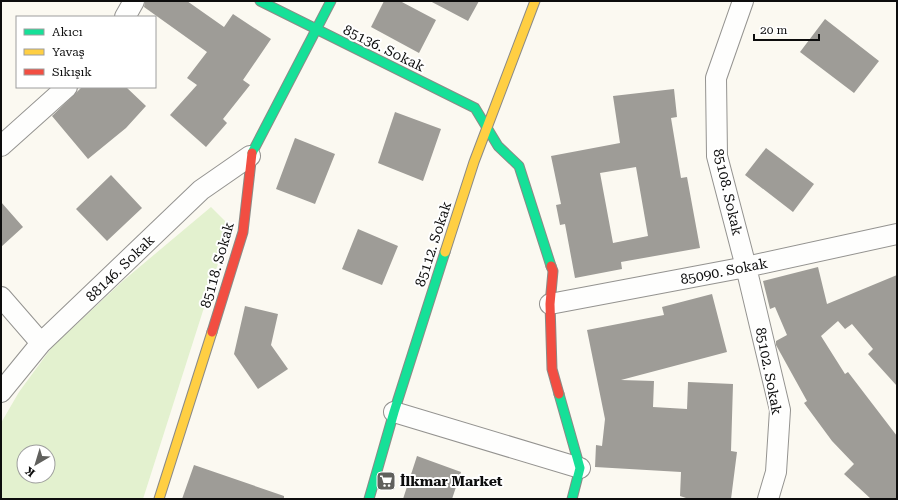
<svg xmlns="http://www.w3.org/2000/svg" width="898" height="500" font-family="'Roboto Serif',serif">
<style>
.green{fill:#e3f1cf;fill-rule:evenodd}
.building{fill:#9e9c97;fill-rule:evenodd}
.lines{fill:none;stroke-linecap:round;stroke-linejoin:round}
.street-casing{stroke:#949390;stroke-width:22}
.fast-casing{stroke:#8b8a86;stroke-width:11}
.slow-casing{stroke:#8b8a86;stroke-width:11}
.jam-casing{stroke:#8b8a86;stroke-width:11}
.street{stroke:#fefefd;stroke-width:20}
.fast{stroke:#16e098;stroke-width:9}
.slow{stroke:#ffcf43;stroke-width:9}
.jam{stroke:#f24e42;stroke-width:9}
.labels{text-anchor:middle;dominant-baseline:central;stroke-width:4;stroke-linejoin:round;paint-order:stroke}
.street-label{font-size:14px;fill:#0d0d0d;stroke:#fff}
.poi-label{font-size:14px;font-weight:bold;fill:#0d0d0d;stroke:#fff;text-anchor:start}
</style>
<rect width="100%" height="100%" fill="#fbf9f1"/>
<path class="green" d="M211 207 230 226 143 499H1V423L19 392 52 347 124 280ZM24 452H48V476H24Z"/>
<path class="building" d="M145 1H187L224 27 233 14 271 39 243 80 250 85 223 119 227 123 206 147 170 115 197 85 187 78 207 52 144 7Z
M384 1H400L436 20 419 53 371 27Z
M430 1H479L468 21Z
M825 19 879 61 854 93 800 52Z
M82 87H126L146 106 126 128 88 159 52 116Z
M674 89 677 117 671 118 681 178 687 177 700 248 621 262 622 269 575 278 565 224 560 225 556 205 561 204 551 156 620 143 613 96ZM636 167 648 236 613 243 600 173Z
M395 112 441 129 423 181 378 163Z
M295 138 335 154 315 204 276 189Z
M766 148 814 184 793 212 745 175Z
M111 175 142 208 107 241 76 209Z
M1 202 23 227 1 247Z
M358 229 398 246 382 285 342 269Z
M818 267 827 304 897 275V386L868 354 873 349 852 324 845 329 838 321 821 336 845 374 848 372 897 436V499H871L844 474 854 464 832 441 804 403 807 401 776 345V341L787 335 775 307 770 309 763 281Z
M712 294 727 352 621 380 654 381 653 407 687 409 688 382 733 384 731 451 737 452 731 499H689L680 496 681 472 595 467 596 445 602 446 605 419 587 330 664 315 662 307Z
M245 306 278 314 271 345 288 369 258 389 234 354Z
M417 456 461 472 452 499H403Z
M194 465 284 496V499H182Z"/>
<g class="lines">
<defs>
<path id="street" d="M743 1 716 78 717 156 746 267 780 410 776 472 768 499
M125 17 134 1
M1 146 67 87
M1 297 41 343
M550 304 746 267 897 234
M1 392 41 343 201 190 250 156
M394 412 580 468"/>
<path id="fast" d="M260 1 475 108 498 146 519 166 551 266
M252 153 331 1
M559 394 580 468 572 499
M369 499 394 412 445 252"/>
<path id="slow" d="M445 252 474 162 535 1
M159 499 212 332"/>
<path id="jam" d="M551 266 553 271 550 304 552 369 559 394
M212 332 243 232 252 153"/>
</defs>
<use href="#street" class="street-casing"/>
<use href="#fast" class="fast-casing"/>
<use href="#slow" class="slow-casing"/>
<use href="#jam" class="jam-casing"/>
<use href="#street" class="street"/>
<use href="#fast" class="fast"/>
<use href="#slow" class="slow"/>
<use href="#jam" class="jam"/>
</g>
<defs>
<symbol id="supermarket-square" viewBox="-11 -11 22 22"><rect x="-9" y="-9" width="18" height="18" rx="4" fill="#60605d" stroke="#fff"/><path d="M-6-5.5h2.5l.6 2H6L4.5 2H-2.5L-4.4-4H-6ZM-1.5 3.2a1.3 1.3 0 1 0 .1 0ZM3 3.2a1.3 1.3 0 1 0 .1 0Z" fill="#fff"/></symbol>
</defs>
<g fill-rule="evenodd">
<use href="#supermarket-square" x="375" y="470" width="22" height="22"/>
</g>
<g class="labels">
<g class="street-label">
<text transform="translate(384 48) rotate(26)">85136. Sokak</text>
<text transform="translate(728 192) rotate(77)">85108. Sokak</text>
<text transform="translate(433 244) rotate(-72)">85112. Sokak</text>
<text transform="translate(217 265) rotate(-74)">85118. Sokak</text>
<text transform="translate(120 268) rotate(-44)">88146. Sokak</text>
<text transform="translate(724 271) rotate(-11)">85090. Sokak</text>
<text transform="translate(769 371) rotate(79)">85102. Sokak</text>
</g>
<g class="poi-label">
<text x="400" y="481">İlkmar Market</text>
</g>
</g>
<rect width="898" height="500" fill="none" stroke="#0d0d0d" stroke-width="4"/>
<rect x="16" y="16" width="140" height="72" fill="#ffffff" stroke="#9e9e9e"/>
<rect x="24" y="29" width="20" height="6" fill="#16e098" stroke="#9e9e9e"/>
<text x="52" y="36" font-size="12" fill="#0d0d0d">Akıcı</text>
<rect x="24" y="49" width="20" height="6" fill="#ffcf43" stroke="#9e9e9e"/>
<text x="52" y="56" font-size="12" fill="#0d0d0d">Yavaş</text>
<rect x="24" y="69" width="20" height="6" fill="#f24e42" stroke="#9e9e9e"/>
<text x="52" y="76" font-size="12" fill="#0d0d0d">Sıkışık</text>
<g transform="translate(36 464) rotate(218)"><circle r="19" fill="#ffffff" stroke="#9e9e9e"/>
<path d="M0-3L7 15L0 10L-7 15Z" fill="#60605d"/>
<text y="-6" font-size="11" font-weight="bold" text-anchor="middle" fill="#0d0d0d">K</text>
</g>
<path d="M754 34v6h65v-6" fill="none" stroke="#0d0d0d" stroke-width="2"/>
<text x="760" y="34" font-size="12" fill="#0d0d0d" stroke="#ffffff" stroke-width="3" paint-order="stroke">20 m</text>
</svg>
